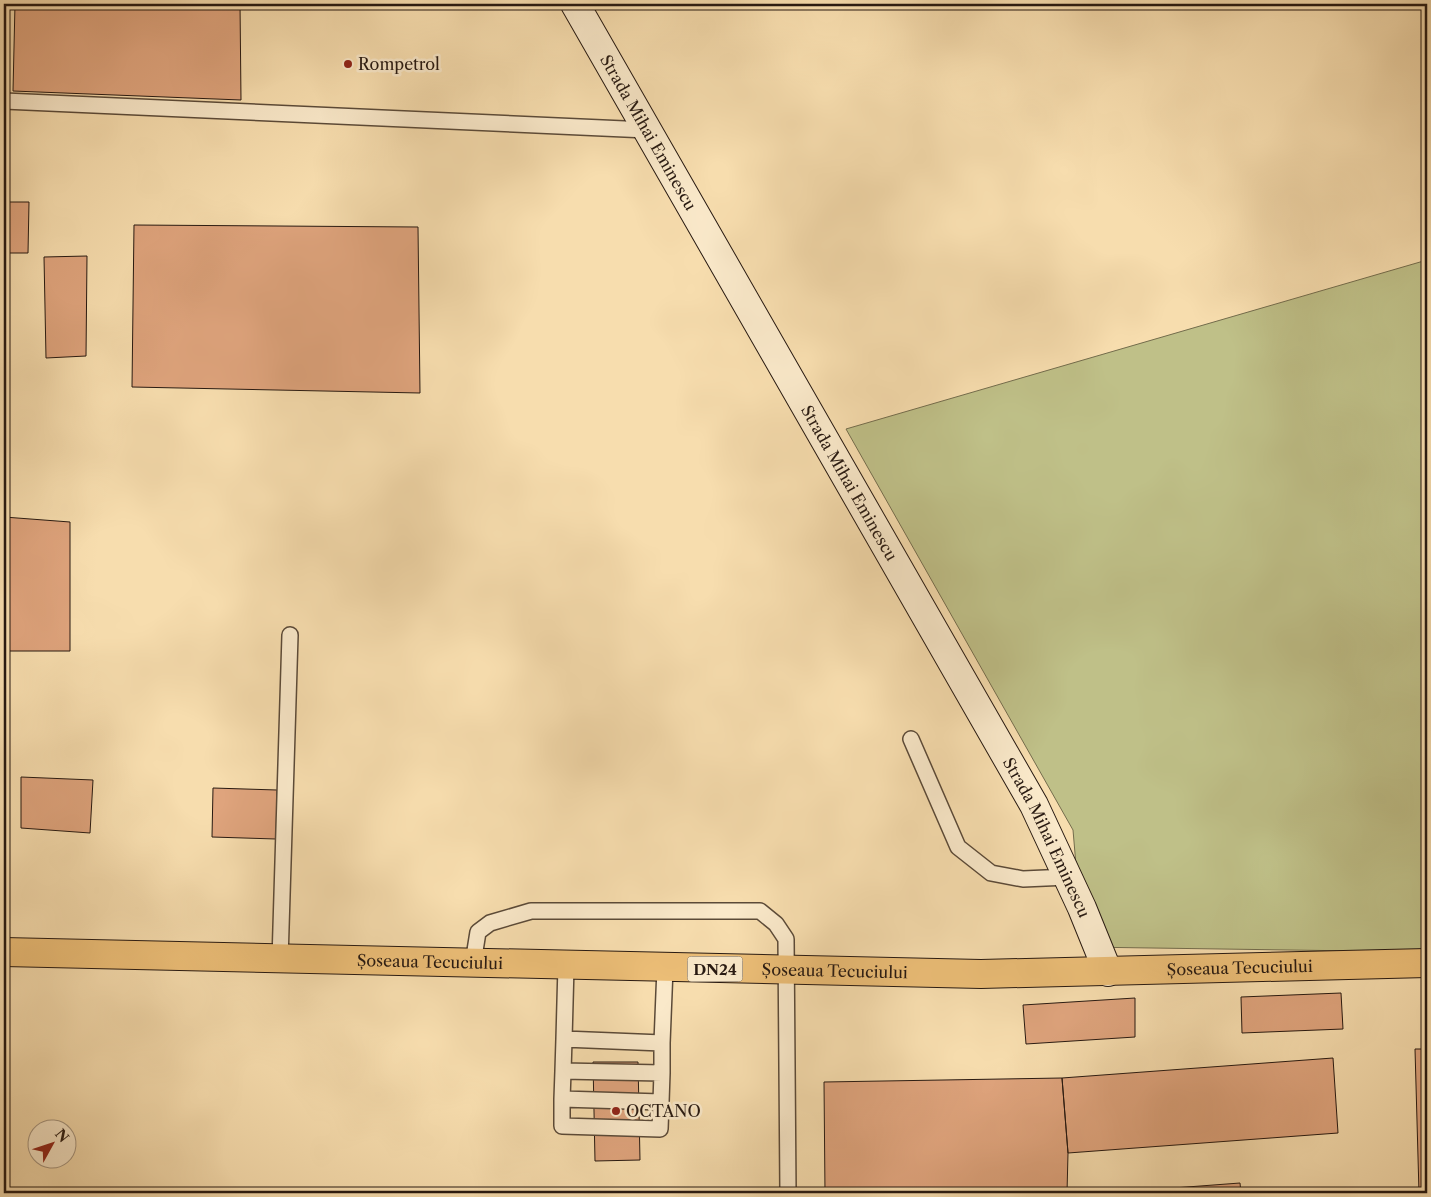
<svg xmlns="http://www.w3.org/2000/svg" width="1431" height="1197" font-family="'Libre Caslon Text',serif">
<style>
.green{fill:#bfc088;stroke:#736c4c}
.building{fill:#dfa47d;stroke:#271911}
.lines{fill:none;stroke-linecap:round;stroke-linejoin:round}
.lane-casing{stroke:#5b4a38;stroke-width:18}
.secondary-casing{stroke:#271911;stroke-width:30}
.primary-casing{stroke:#271911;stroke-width:30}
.lane{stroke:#fae9ca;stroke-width:15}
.secondary{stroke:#fae9ca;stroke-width:28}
.primary{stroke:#ecbe77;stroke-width:28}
.poi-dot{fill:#8f2418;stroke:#fae9ca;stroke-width:2}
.labels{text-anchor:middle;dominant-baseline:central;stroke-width:5;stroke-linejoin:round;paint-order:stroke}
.shield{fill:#fae9ca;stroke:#665748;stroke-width:1}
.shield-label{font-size:15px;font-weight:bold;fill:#271911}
.poi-label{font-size:16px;fill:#271911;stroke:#fae9ca;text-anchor:start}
.street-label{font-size:16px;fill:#271911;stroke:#fae9ca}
</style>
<rect width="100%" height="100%" fill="#f7ddae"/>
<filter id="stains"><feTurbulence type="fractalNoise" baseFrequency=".004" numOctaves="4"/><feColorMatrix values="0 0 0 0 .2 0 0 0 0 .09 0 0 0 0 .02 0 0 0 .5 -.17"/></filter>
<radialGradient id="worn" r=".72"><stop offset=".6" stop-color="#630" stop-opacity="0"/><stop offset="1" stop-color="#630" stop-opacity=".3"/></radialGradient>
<path class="green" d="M1427 260V952L1083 947 1073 830 846 429Z"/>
<path class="building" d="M15 4H240L241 100 13 91Z
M4 202H29L28 253H4Z
M134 225 418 227 420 393 132 387Z
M87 256 86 356 46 358 44 257Z
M4 517 70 522V651H4Z
M21 777 93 780 90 833 21 828Z
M213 788 277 790 276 839 212 837Z
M1341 993 1343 1029 1242 1033 1241 997Z
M1135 998V1037L1026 1044 1023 1005Z
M1415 1049H1427V1193H1419Z
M1333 1058 1338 1133 1068 1153 1062 1078Z
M593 1062H638L640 1160 595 1161Z
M1062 1078 1068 1153 1067 1193H825L824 1082Z
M1240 1183 1241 1193H1147V1190Z"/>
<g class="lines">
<defs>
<path id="lane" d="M4 101 647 130
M911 739 958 847 991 873 1023 879 1068 877
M280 960 290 635
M473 963 478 932 490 923 531 911H760L776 924 786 939 788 1193
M566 966 564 1039 662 1043 665 968
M564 1039 563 1071 662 1073V1043
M563 1071 562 1099 661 1102 662 1073
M562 1099V1126L660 1129 661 1102"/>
<g id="secondary">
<path id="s1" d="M575 4 1034 805 1082 908 1108 972"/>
</g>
<g id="primary">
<path id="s2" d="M4 952 981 974 1427 963"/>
</g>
</defs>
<use href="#lane" class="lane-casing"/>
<use href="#secondary" class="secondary-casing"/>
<use href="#primary" class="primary-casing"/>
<use href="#lane" class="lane"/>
<use href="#secondary" class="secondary"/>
<use href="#primary" class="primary"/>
</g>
<g class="poi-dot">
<circle cx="348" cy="64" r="5"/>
<circle cx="616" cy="1111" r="5"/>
</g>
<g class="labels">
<rect class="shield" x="687.5" y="956.5" width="55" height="25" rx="4"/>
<g class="shield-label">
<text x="715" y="969">DN24</text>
</g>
<g class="poi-label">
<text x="358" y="64">Rompetrol</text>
<text x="626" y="1111">OCTANO</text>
</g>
<g class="street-label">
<text stroke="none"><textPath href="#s1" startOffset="148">Strada Mihai Eminescu</textPath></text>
<text stroke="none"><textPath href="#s1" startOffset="552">Strada Mihai Eminescu</textPath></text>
<text stroke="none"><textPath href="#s1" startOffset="958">Strada Mihai Eminescu</textPath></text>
<text stroke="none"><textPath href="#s2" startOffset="426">Șoseaua Tecuciului</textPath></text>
<text stroke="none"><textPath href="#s2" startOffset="1236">Șoseaua Tecuciului</textPath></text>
<text stroke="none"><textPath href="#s2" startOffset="831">Șoseaua Tecuciului</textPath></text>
</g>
</g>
<rect width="1431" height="1197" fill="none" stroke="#f7ddae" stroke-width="20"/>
<rect x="5" y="5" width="1421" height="1187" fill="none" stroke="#271911" stroke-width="2.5"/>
<rect x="10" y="10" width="1411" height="1177" fill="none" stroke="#271911"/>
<g transform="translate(52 1144) rotate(50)"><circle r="24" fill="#fae9ca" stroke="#a69680"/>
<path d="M0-4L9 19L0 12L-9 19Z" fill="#8f2418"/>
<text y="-8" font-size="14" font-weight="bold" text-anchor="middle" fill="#271911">N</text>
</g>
<rect width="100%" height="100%" filter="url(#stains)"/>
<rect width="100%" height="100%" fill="url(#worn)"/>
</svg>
